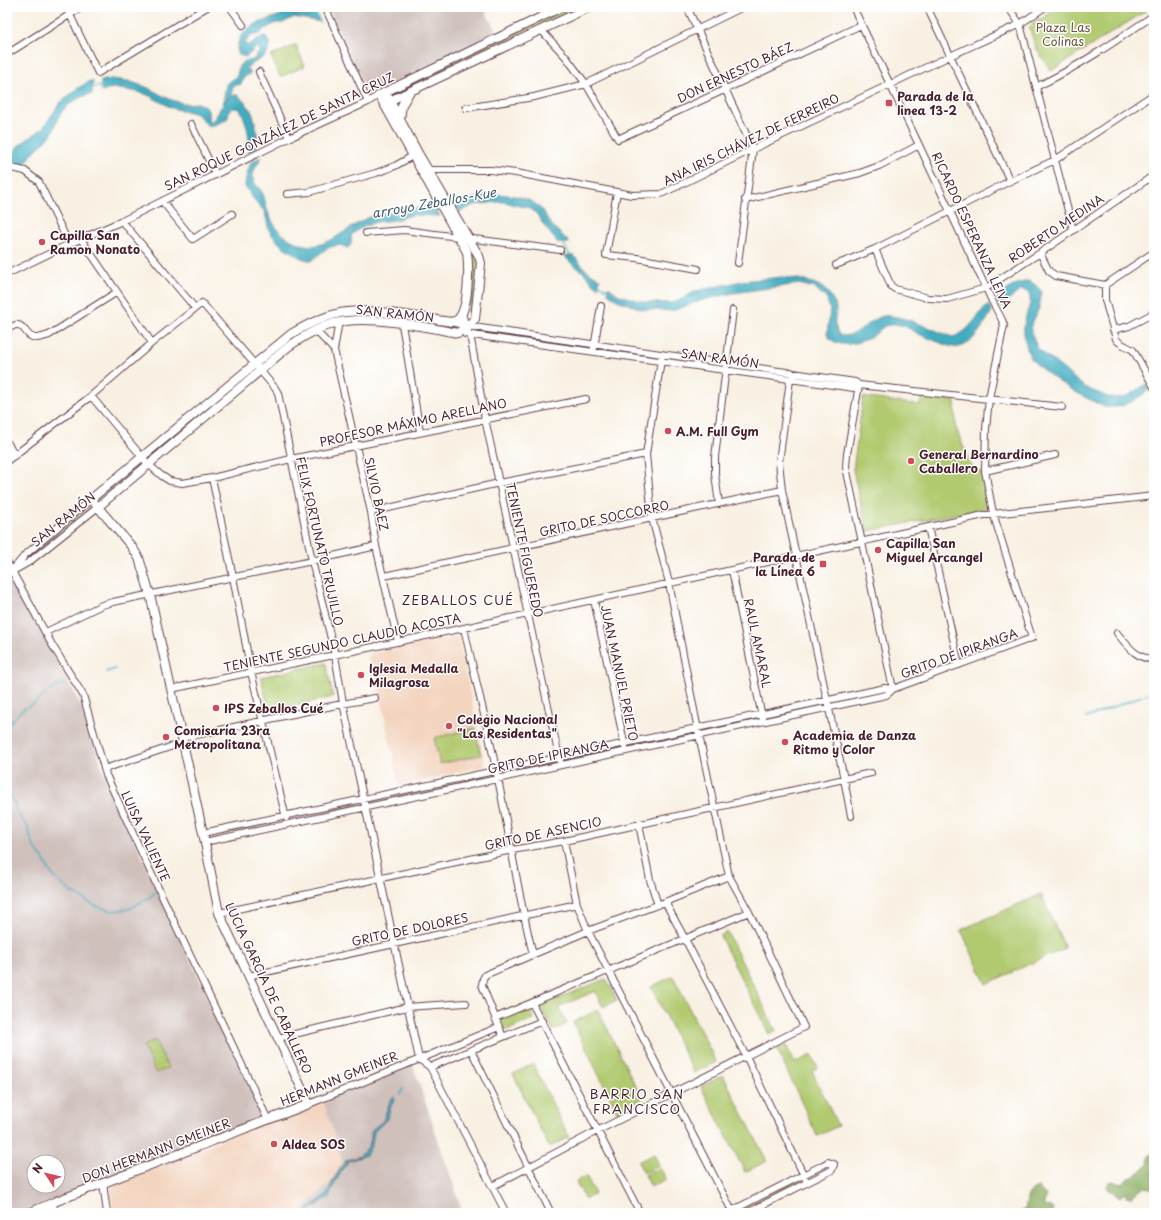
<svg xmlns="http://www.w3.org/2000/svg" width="1161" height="1220" font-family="'Playpen Sans',sans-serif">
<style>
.built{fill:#f3d4bf}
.industrial{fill:#cfc0bb;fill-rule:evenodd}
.green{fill:#b1ca6f;stroke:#7e744d}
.forest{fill:#8cae62;stroke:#6b6646}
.water{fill:#41acc0;stroke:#466676}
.pier{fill:#f8f0e2}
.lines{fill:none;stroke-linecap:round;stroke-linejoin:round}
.stream{stroke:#41acc0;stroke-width:1.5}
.minor-casing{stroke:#643e46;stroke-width:8}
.tertiary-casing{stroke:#643e46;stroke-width:10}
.minor{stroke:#fff;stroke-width:6}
.tertiary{stroke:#fff;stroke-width:8}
.poi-dot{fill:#d1495b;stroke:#fff;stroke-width:1.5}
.labels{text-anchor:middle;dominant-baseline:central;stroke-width:3;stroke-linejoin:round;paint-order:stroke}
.park-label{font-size:12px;fill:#69523f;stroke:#fff}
.street-label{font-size:12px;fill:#4a1f2b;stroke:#fff}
.poi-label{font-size:12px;font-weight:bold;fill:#4a1f2b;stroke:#fff;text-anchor:start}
.water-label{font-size:13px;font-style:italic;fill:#465e6e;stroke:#fff}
.neighbourhood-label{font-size:13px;letter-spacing:1px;fill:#4a1f2b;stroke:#fff}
</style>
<rect width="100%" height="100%" fill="#fff"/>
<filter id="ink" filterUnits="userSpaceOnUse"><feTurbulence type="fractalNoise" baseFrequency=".025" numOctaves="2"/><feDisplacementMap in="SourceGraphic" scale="8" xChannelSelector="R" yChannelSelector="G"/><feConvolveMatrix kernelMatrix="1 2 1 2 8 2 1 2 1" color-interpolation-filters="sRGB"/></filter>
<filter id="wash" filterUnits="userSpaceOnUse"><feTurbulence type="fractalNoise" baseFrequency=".012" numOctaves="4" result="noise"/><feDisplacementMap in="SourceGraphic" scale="16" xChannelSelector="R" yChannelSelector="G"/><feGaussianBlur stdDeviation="0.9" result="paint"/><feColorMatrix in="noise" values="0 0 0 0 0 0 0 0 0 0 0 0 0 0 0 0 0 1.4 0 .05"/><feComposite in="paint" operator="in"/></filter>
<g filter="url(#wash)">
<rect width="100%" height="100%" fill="#f8f0e2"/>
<path class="built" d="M458 636 485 766 399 786 377 679H372L368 654Z
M322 1097 345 1170 296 1213H113L110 1188 271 1118Z"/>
<path class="industrial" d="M328 7H483L497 33 374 92 365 88Z
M10 582 14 584 43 634 86 715 105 777 263 1115 261 1117 21 1213H7V585ZM34 1162H58V1186H34Z
M411 1060 462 1210 454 1213H296L345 1170 322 1097Z"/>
<path class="green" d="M566 7H578L416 83H414L415 80Z
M1059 7H1152L1051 71 1036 48 1029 27Z
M296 45 305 66 280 77 271 56Z
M472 251 478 259 471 318C463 305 476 270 472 251Z
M480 330 589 346 590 347 589 348 480 332Z
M922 396 955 401 956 428 974 474 982 471 988 508 867 531 853 470 863 397 920 405Z
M88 506 89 507 29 557V556Z
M326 663 333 697 269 711 261 677Z
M475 728 481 755 440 764 434 738Z
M487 776V778L373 802 372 801Z
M357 804 358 806 290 819 291 818Z
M278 821 279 822 208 837V836Z
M1041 894 1065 948 986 984 961 930Z
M727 932 776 1031 769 1034 720 936Z
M673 976 716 1062 694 1073 651 987Z
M605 979 607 980 617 1000 603 1007 595 991 559 1007 567 1024 553 1031 541 1007 542 1005Z
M529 1010 531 1011 534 1019 508 1030 505 1029 502 1022 503 1020Z
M598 1010 642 1099 617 1112 573 1022Z
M155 1040 168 1068 156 1073 143 1046Z
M786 1045 794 1063 812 1055 818 1068 812 1071 838 1126 817 1136 777 1049Z
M533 1064 569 1137 549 1147 513 1074Z
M723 1075 767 1161 745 1172 701 1087Z
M654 1154 659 1165 644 1173 638 1162Z
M660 1168 666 1179 651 1187 645 1175Z
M586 1176 595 1194 585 1199 576 1182Z
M798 1180 801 1181 799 1183 745 1211 743 1210 744 1208Z"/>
<path class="forest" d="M1153 1154 1154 1190 1150 1188 1145 1187C1140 1191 1135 1193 1131 1197L1126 1196V1192L1120 1197 1108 1189 1107 1187 1109 1182 1114 1181 1118 1183 1123 1184 1128 1178 1133 1177 1142 1170 1148 1163 1149 1156Z
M1038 1188 1046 1195 1044 1204 1045 1208 1049 1206 1053 1208V1213H1018L1025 1209C1028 1199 1025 1192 1038 1188Z"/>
<path class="water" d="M294 7H320L321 22 294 17 283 23H276L263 30 260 34 250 36 244 45C252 46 257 37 265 36L270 42C271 58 256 60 246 68V69L250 71V74L244 77 241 84 233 86 231 95 223 103 226 84 237 76 239 66 243 62 253 60 259 52V48L257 47 246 57 239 55C236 51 237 49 238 44 242 24 265 22 280 15 285 13 289 9 294 7Z
M111 79 128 81 146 87 169 99 185 104 198 103 206 106 209 114 208 118 210 121H212C220 113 224 94 238 95 251 107 254 114 257 132 258 137 255 141 257 148L249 152C250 136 247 123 240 109 236 108 232 107 229 110L228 116 226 120 209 127 199 116 194 113 172 108 148 95 138 92 113 88 101 92V81Z
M90 81H93L92 94C79 96 64 106 58 118 55 124 55 130 51 135 46 142 38 147 33 153 29 158 26 165 20 166L16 164 7 162V154L14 152 17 147 26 140 43 128 60 103 78 88Z
M261 157C259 162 253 170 253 176 253 185 260 187 263 194 265 198 265 202 266 206 270 219 276 231 288 238 321 260 341 229 370 217 379 213 390 213 400 212 410 210 422 206 432 203L440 216 412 215 395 220 376 222 359 229 351 235C352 240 352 246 347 248 335 240 321 252 312 261L301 258 282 246 271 234 268 227 265 212 252 197 245 186 246 177 251 162Z
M494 194C511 195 530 196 542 210 546 214 547 220 550 223 556 231 564 235 569 243H558L545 227 536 213 527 207 514 205 506 202H497L474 205 460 212 454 205 465 201Z
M565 256H574L586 270 600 279 598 287C592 283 589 278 584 273 578 267 570 264 565 256Z
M782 277C800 279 824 281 833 300 834 302 836 305 836 308 836 322 832 320 839 335 856 340 868 319 884 316 901 314 935 331 953 337 970 332 976 316 988 304L992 312C983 325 971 350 953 347 947 346 941 343 936 341 930 338 924 337 919 334 911 330 903 323 894 325 891 325 887 325 885 326 881 328 877 333 873 336 859 344 837 350 827 335L830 310 827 299 815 288 799 284 733 293 703 300 672 311 642 309 617 300 608 293V287L619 295 644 302 671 303 678 301 696 291 742 281Z
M1030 281 1037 286 1042 292 1039 308 1031 326V331L1037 348 1062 368 1084 387 1108 397 1124 398 1146 384 1149 390C1138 398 1129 405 1116 407 1112 407 1105 407 1101 405 1085 399 1036 370 1029 355 1026 346 1023 334 1024 325 1025 313 1033 304 1029 292L1021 290 1000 307 996 300C1008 289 1013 283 1030 281Z
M393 1097H394L395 1100 391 1106 387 1119 374 1132 372 1144 366 1155 361 1157 348 1161 335 1182 329 1197 314 1207 308 1213H306L308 1209 325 1196 330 1189 332 1182 345 1161 360 1156 368 1147 371 1139V1133L374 1128 383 1121 390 1101Z"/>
<path class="pier" d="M314 7H322L328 21 327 22 322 24Z"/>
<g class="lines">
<path class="stream" d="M91 88 96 87 103 86
M563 243 571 257
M598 283 610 291
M106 672 115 669
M1086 718 1154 691
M7 726 22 710 35 703 49 691 59 685 64 684
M7 788 21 819 27 826 34 847 46 863 48 868 54 877 72 893 77 895 93 905 112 911 129 909 150 897 156 892
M400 1094 403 1089"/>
</g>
</g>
<g filter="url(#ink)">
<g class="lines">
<defs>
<path id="minor" d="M65 7 70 15 98 73 207 7
M230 7 243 25
M325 7 368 102
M687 7 753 149 738 263
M927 7 1010 181
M1008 7 1020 24 1073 230
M541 30 566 57 586 84 618 139 726 89 861 25
M7 54 82 7
M259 72 289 138
M1036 87C1078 67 1116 41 1154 15
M466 108 534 97 586 84 743 7
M191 124 216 175
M7 167 25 171 39 182 69 244
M425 171 428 170H491L516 173 632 195 661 194 678 186 753 149 950 56 1020 24 1045 7
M617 192 606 255 637 258 698 269
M287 194 309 192 376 173 395 166 416 154
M745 200 860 173 879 166 919 145
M162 201 193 239 232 214
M122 221 195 308
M366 233 404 230 560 250
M81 239 152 343
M875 249 891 286 895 289 928 298 947 299 986 288 1040 253 1154 175
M1040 253 1049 271 1056 276 1105 285 1154 252
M836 265 875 249 1010 181 1055 160 1154 94
M7 274 69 244 122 221 289 138 368 102 379 95
M1105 285V300L1116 339C1120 345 1127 346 1133 350L1154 387
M462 314 471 340 485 419 560 761
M340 322 338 327 334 350 371 512 376 546 398 642
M451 322 467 326 855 382 859 385 1062 407
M402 324 420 432
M7 330C25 315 23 338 36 338 40 338 45 336 49 335L117 292
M1113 330 1129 326 1154 313
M313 331 318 333 334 350
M465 334 854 388 859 385
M594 348 601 306
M791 372 779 462 782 490 844 779 851 816
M859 385 847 454 846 467 893 689
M91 396 148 464 162 476 170 481 182 483 212 478 291 459 586 399
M7 461 91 396 152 343 202 303 275 388 278 393 312 561 335 655 343 703 419 1059
M985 471 1055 455
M212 478 233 577 251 672 286 818
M719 504 715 474V457L733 310
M371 512 499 483 646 454
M928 527 959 665
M7 562 51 643 83 695 106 775 152 875 268 1120
M15 570 29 562 98 507
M732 570 762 717
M12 571 25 555 91 499
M384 576 782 490
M594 600 625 747
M464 628C475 678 488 728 498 779 510 837 518 896 533 954
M46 632 102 605 113 602 312 561 376 546
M1117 633C1127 645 1137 660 1154 659
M171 689 464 628 984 515 1154 496
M182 738C246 725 310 709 375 698
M104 769 182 743
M639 824 650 880 658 905
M203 833 885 688 893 689
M564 841 577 904 588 931 733 1213
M205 842 886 695 889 693 893 689 1032 638 993 513 985 471 986 429 989 398 1004 325 1002 320 992 301 919 145 853 7
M665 902 685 939 746 1056 807 1182
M219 913 512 850 564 841 871 773
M248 976 577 904
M532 1003 640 1213
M495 1018 749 912
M503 1037 482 985 483 979 485 975 588 931 665 902 729 876
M278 1038 407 1007 466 1003
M471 1050 551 1213
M419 1059 430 1067 506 1213
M430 1067 542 1021
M309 1104 499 1027
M103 1183 107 1213
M493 1186 597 1131 804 1027 749 912 729 876 699 735 669 583 652 518 646 454 662 354
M53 1213 54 1202
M727 1213 823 1165 828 1162 834 1164 832 1170 747 1213"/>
<path id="tertiary" d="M385 103 590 7
M400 119 402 105 409 93
M7 444 14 455
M98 507 288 347C305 335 325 323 346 321 379 317 425 327 458 333L475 319 481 263 479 256 418 153 385 92
M29 1213 54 1202 309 1104 219 913 203 833 150 594 139 558 132 547 91 499 291 334C308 324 327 314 347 312 380 309 418 317 451 322 454 321 457 321 459 318 469 306 469 267 467 252L379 95 562 7"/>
</defs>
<use href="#minor" class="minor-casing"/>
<use href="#tertiary" class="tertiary-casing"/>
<use href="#minor" class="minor"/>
<use href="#tertiary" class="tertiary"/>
</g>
</g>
<g class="poi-dot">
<rect x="885" y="99" width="8" height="8" rx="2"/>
<circle cx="42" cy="242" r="4"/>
<circle cx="668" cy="431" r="4"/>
<circle cx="911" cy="461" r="4"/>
<circle cx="878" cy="550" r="4"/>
<rect x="819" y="560" width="8" height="8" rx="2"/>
<circle cx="361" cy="675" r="4"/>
<circle cx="216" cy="708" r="4"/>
<circle cx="449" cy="726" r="4"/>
<circle cx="166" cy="737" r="4"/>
<circle cx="785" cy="742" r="4"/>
<circle cx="274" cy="1144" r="4"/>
</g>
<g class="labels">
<g class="park-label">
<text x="1063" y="27">Plaza Las<tspan x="1063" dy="14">Colinas</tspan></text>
</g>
<g class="street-label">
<text transform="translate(735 72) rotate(-25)">DON ERNESTO BÁEZ</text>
<text transform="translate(279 131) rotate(-26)">SAN ROQUE GONZÁLEZ DE SANTA CRUZ</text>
<text transform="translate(751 139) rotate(-26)">ANA IRIS CHÁVEZ DE FERREIRO</text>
<text transform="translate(1056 228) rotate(-34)">ROBERTO MEDINA</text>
<text transform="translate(972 230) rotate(65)">RICARDO ESPERANZA LEIVA</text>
<text transform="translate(395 313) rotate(6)">SAN RAMÓN</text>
<text transform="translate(720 358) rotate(8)">SAN RAMÓN</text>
<text transform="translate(413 422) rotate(-12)">PROFESOR MÁXIMO ARELLANO</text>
<text transform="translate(377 494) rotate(78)">SILVIO BAEZ</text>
<text transform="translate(604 518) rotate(-12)">GRITO DE SOCCORRO</text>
<text transform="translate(63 519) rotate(-39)">SAN RAMÓN</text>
<text transform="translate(320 541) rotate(77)">FELIX FORTUNATO TRUJILLO</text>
<text transform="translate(525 550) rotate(78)">TENIENTE FIGUEREDO</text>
<text transform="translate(342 642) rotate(-12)">TENIENTE SEGUNDO CLAUDIO ACOSTA</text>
<text transform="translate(758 643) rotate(78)">RAUL AMARAL</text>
<text transform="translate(959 653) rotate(-20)">GRITO DE IPIRANGA</text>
<text transform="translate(620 673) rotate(78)">JUAN MANUEL PRIETO</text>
<text transform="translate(548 756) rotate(-12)">GRITO DE IPIRANGA</text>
<text transform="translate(543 833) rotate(-12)">GRITO DE ASENCIO</text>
<text transform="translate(146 836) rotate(65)">LUISA VALIENTE</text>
<text transform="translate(410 929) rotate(-12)">GRITO DE DOLORES</text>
<text transform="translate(269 988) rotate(65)">LUCIA GARCIA DE CABALLERO</text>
<text transform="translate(339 1078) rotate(-22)">HERMANN GMEINER</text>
<text transform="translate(156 1150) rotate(-21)">DON HERMANN GMEINER</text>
</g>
<g class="poi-label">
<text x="897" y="96">Parada de la<tspan x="897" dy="14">linea 13-2</tspan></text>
<text x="50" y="235">Capilla San<tspan x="50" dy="14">Ramon Nonato</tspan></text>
<text x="676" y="431">A.M. Full Gym</text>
<text x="919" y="454">General Bernardino<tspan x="919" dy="14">Caballero</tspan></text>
<text x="886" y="543">Capilla San<tspan x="886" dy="14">Miguel Arcangel</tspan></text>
<text x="815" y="557" text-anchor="end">Parada de<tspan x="815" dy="14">la Línea 6</tspan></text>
<text x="369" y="668">Iglesia Medalla<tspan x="369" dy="14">Milagrosa</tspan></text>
<text x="224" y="708">IPS Zeballos Cué</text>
<text x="457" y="719">Colegio Nacional<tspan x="457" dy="14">"Las Residentas"</tspan></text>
<text x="174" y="730">Comisaría 23ra<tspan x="174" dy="14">Metropolitana</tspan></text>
<text x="793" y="735">Academia de Danza<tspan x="793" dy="14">Ritmo y Color</tspan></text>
<text x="282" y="1144">Aldea SOS</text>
</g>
<g class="water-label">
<text transform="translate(434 202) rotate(-10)">arroyo Zeballos-Kue</text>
</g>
<g class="neighbourhood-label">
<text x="458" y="599">ZEBALLOS CUÉ</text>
<text x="637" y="1093">BARRIO SAN<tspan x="637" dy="15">FRANCISCO</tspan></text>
</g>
</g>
<rect width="1161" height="1220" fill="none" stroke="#fff" stroke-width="24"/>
<g transform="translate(46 1174) rotate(305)"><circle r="19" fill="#ffffff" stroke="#b7a5aa"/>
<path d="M0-3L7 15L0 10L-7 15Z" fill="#d1495b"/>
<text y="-6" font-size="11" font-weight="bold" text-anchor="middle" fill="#4a1f2b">N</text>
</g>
</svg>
